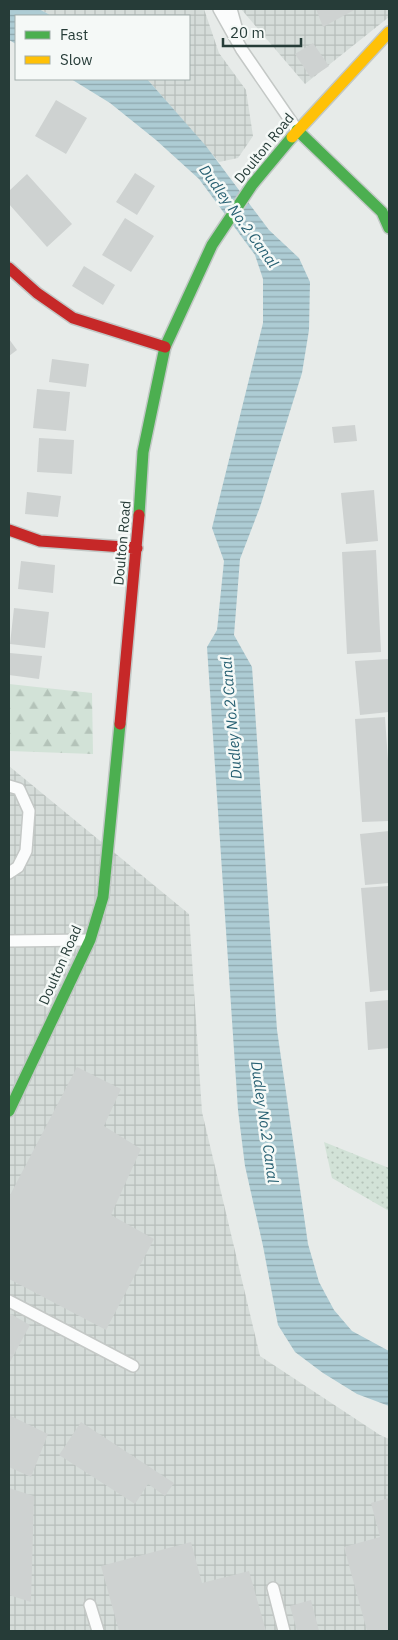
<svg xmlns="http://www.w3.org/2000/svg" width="398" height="1640" font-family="'IBM Plex Sans',sans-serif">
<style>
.industrial{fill:url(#industrial-grid)}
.forest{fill:url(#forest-firs)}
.park{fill:url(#park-dots)}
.water{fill:url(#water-rules)}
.building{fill:#ced2d1}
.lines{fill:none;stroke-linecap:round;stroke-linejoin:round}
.lane-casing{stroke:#c4c8c6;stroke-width:14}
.fast-casing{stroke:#c2c8c6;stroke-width:14}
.slow-casing{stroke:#c2c8c6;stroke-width:14}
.jam-casing{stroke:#c2c8c6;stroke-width:14}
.lane{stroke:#fbfcfc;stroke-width:11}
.fast{stroke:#4caf50;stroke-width:11}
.slow{stroke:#ffc107;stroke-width:11}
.jam{stroke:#c62828;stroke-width:11}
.labels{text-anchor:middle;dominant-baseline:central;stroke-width:5;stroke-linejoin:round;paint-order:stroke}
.street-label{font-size:14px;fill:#263c38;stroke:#f5f9f7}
.water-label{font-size:15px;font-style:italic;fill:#276072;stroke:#f5f9f7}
</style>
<defs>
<pattern id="industrial-grid" width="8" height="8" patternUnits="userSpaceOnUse" patternTransform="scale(1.25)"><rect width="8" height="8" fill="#d5dcd9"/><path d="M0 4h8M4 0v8" fill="none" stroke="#b7bebb"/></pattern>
<pattern id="forest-firs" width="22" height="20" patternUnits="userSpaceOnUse" patternTransform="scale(1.25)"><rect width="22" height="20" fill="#d2e2d7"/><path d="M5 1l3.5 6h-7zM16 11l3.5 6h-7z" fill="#b4c3b9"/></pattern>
<pattern id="park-dots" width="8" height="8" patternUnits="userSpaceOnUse" patternTransform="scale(1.25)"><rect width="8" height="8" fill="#d2e2d7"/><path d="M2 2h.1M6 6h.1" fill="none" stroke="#b4c3b9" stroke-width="1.8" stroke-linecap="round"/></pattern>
<pattern id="water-rules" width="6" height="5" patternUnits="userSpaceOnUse" patternTransform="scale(1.25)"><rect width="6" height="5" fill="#adccd4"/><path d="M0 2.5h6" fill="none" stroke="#8da7ad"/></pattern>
</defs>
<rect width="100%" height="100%" fill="#e7ebe9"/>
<path class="industrial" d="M39 9H204L219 53 246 90 253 136 238 158 219 162 147 79H189V16H52Z
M241 9H389V17L305 84Z
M9 766 189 914 202 1112 260 1356 380 1435 389 1439V1631H9Z"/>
<path class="forest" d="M9 684 92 693 93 754 9 751Z"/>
<path class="park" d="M324 1142 389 1168V1211L332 1178Z"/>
<path class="water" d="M9 9H39L52 16H16V44L9 40Z
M71 79H147L206 146 269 230 299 258 310 282 309 330 302 373 260 507 240 559 234 635 252 667 277 1030 308 1244 319 1282 334 1310 352 1331 389 1351V1406L357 1394 323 1373 295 1352 278 1325 263 1246 245 1166 238 1110 207 647 217 630 224 561 212 528 263 323V279L255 255 199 179 156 140 110 103Z"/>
<path class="building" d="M316 9H356L323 27Z
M313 43 329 66 311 78 295 54Z
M56 100 87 118 66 154 35 136Z
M135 173 155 186 137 215 116 202Z
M27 174 72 224 47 247 9 204V191Z
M125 218 154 236 131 272 102 255Z
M84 266 115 285 103 305 72 286Z
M9 339 17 350 9 356Z
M52 359 89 364 86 387 49 382Z
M37 389 70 392 66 431 33 428Z
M355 425 357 441 334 443 332 427Z
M39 438 74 440 72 474 37 472Z
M374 490 378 541 346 544 341 493Z
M27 492 61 496 58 517 25 514Z
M376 550 381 652 347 654 342 552Z
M21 561 55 565 53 593 18 589Z
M14 608 49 612 45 648 10 644Z
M10 653 42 656 39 679 9 675Z
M389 659V712L360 715 355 661Z
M385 717 389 775V821L362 822 355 719Z
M389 831V883L365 885 360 834Z
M389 886V990L370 992 361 888Z
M389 1000V1048L368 1050 365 1002Z
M77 1067 121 1089 104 1126 141 1149 111 1215 154 1239 106 1330 9 1279V1197Z
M9 1313 30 1325 9 1364Z
M9 1415 48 1434 31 1477 9 1467Z
M81 1422 174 1483 165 1496 148 1484 135 1504 59 1455Z
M9 1488 34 1496 31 1602 9 1595Z
M389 1498V1631H367L344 1547 380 1537 371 1503Z
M191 1542 202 1583 249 1571 266 1631H119L101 1566Z
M311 1600 319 1631H297L290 1606Z"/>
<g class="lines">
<defs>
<path id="lane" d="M219 9 242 50 297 130
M231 9 238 34
M9 786 19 789 29 811 26 851 18 867 9 873
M9 941 88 940
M9 1301 133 1366
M273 1588 284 1631
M90 1605 98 1631"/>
<path id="fast" d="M297 130 382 212 389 228
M139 515 143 452 165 347 212 245 252 185 292 137
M9 1111 90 940 103 897 120 724"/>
<path id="slow" d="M292 137 389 32"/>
<path id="jam" d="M9 268 37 293 73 318 165 347
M9 530 40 541 137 548
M120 724 139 515"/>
</defs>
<use href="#lane" class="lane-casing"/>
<use href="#fast" class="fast-casing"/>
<use href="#slow" class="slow-casing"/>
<use href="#jam" class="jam-casing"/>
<use href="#lane" class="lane"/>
<use href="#fast" class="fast"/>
<use href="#slow" class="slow"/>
<use href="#jam" class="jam"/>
</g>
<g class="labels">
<g class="street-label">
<text transform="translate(264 148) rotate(-51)">Doulton Road</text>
<text transform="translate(122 543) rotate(-85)">Doulton Road</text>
<text transform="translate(60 965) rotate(-66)">Doulton Road</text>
</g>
<g class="water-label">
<text transform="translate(239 216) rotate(54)">Dudley No.2 Canal</text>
<text transform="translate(231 718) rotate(-95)">Dudley No.2 Canal</text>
<text transform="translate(265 1122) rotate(82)">Dudley No.2 Canal</text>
</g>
</g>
<rect width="398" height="1640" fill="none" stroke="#263c38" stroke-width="20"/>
<rect x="15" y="15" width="175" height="65" fill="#f5f9f7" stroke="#a2adab"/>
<rect x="25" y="31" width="25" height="8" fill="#4caf50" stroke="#a2adab"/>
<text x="60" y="40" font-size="15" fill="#263c38">Fast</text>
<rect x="25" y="56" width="25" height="8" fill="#ffc107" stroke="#a2adab"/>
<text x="60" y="65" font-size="15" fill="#263c38">Slow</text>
<path d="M223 38v8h78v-8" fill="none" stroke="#263c38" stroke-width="2.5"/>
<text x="230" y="38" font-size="15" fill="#263c38" stroke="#f5f9f7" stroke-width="4" paint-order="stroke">20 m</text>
</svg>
